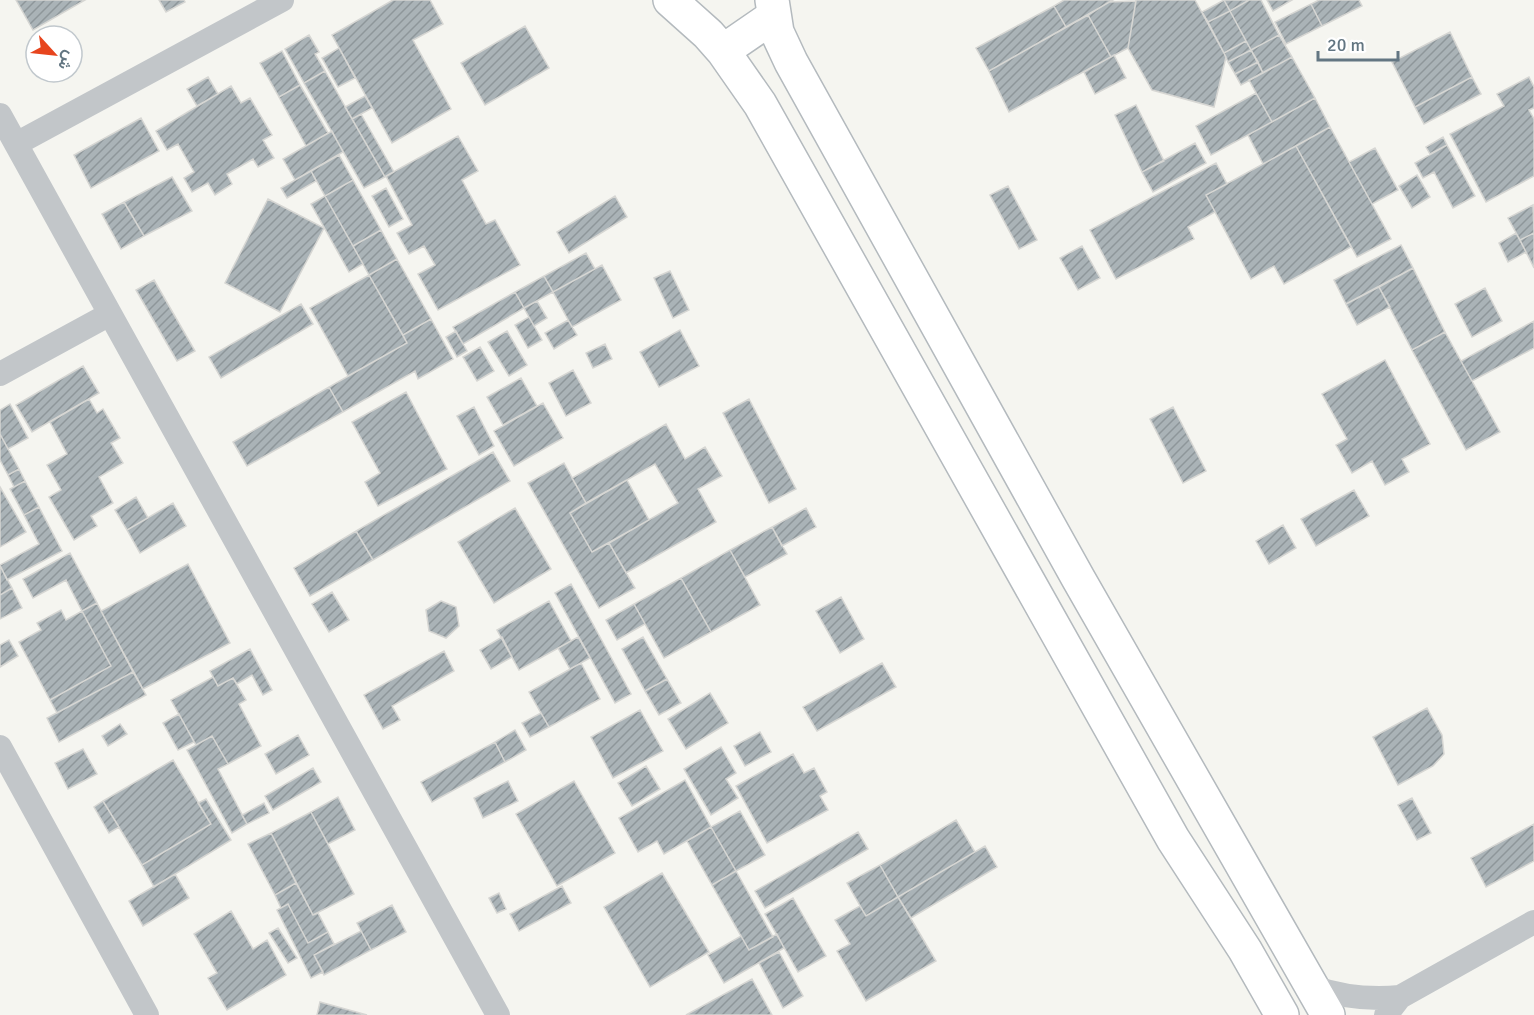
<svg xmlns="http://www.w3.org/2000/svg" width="1534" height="1015" font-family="Signika,Vazirmatn,sans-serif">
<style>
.building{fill:url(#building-hatch);stroke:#d6d6d3;stroke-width:1.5}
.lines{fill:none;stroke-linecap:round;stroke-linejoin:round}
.secondary-casing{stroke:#b4babe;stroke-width:36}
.minor{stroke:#c2c6c9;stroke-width:24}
.secondary{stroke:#fff;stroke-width:33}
</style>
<defs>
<pattern id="building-hatch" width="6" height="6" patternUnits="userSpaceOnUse" patternTransform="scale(1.5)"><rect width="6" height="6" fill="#aab3b7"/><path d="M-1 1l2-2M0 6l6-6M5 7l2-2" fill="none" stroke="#8e969a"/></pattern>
</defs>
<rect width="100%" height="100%" fill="#f5f5f0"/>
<path class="building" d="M16 0H85L33 30Z
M159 0H184L185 2 166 12Z
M393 0H430L443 24 413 40 451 109 392 143 332 35Z
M1064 0H1113L1066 27 1054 6Z
M1195 0 1226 57 1214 107 1152 90 1128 48 1136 0Z
M1224 0 1230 11 1208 22 1202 12Z
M1224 0H1249L1230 11Z
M1249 0H1261L1279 35 1251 50 1230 11Z
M1267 0H1292L1273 11Z
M1319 0H1359L1362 6 1322 26 1311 4Z
M1136 1 1128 48 1111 57 1088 15 1109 2Z
M1311 4 1322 26 1286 44 1275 22Z
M1054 6 1066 27 989 71 976 48Z
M1230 11 1246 41 1224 53 1208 22Z
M1088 15 1111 57 1009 112 989 71Z
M525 26 549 68 485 105 461 63Z
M1450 32 1472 77 1415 107 1392 62Z
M309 35 319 52 315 54 325 71 304 83 285 49Z
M1279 35 1292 57 1263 73 1251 50Z
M1246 41 1251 50 1228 62 1224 53Z
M339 48 355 78 338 87 322 58Z
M1251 50 1258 62 1235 74 1228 62Z
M282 51 300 85 279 97 260 63Z
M1114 55 1126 78 1095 94 1084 72Z
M1292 57 1315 98 1272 122 1249 80Z
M1258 62 1263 73 1241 85 1235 74Z
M325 71 385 177 364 188 304 83Z
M208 77 218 94 197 106 187 89Z
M1472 77 1481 94 1424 124 1415 107Z
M1529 77 1534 87V108L1529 110 1534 119V176L1486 202 1450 134 1504 106 1497 94Z
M300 85 328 133 306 146 279 97Z
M231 86 241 103 250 98 272 135 263 140 274 158 258 167 253 159 227 174 232 184 215 195 208 183 192 192 184 178 194 172 178 144 167 150 156 131Z
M1256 93 1272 122 1211 155 1196 126Z
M365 96 372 108 352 119 345 107Z
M1315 98 1330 127 1263 164 1248 135Z
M1136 105 1164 161 1142 172 1115 115Z
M361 114 394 172 385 177 352 119Z
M141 118 159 151 91 188 74 155Z
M1330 127 1391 239 1357 257 1296 146Z
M332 131 343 152 295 180 283 159Z
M458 136 478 171 462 180 486 224 495 220 520 265 438 310 418 274 435 265 424 246 409 254 397 233 412 225 386 176Z
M1443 137 1447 145 1430 154 1426 147Z
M1195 143 1206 163 1153 192 1142 172Z
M1447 145 1475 196 1453 208 1434 172 1423 178 1415 163Z
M1296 146 1351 247 1284 284 1274 266 1251 279 1206 195Z
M1375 148 1398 190 1372 204 1349 162Z
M339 155 353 180 325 196 311 171Z
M1216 163 1227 184 1206 195 1215 212 1188 227 1194 239 1116 279 1090 230Z
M311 171 316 181 287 198 281 188Z
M1417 175 1430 197 1412 208 1399 186Z
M172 177 192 211 144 236 124 202Z
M353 180 381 230 353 246 325 196Z
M1008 186 1037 240 1019 249 990 195Z
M386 188 403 219 389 227 372 196Z
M325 196 363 264 349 272 311 204Z
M615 196 627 217 569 253 557 232Z
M268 199 324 228 280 312 225 283Z
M124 202 144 236 121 249 102 214Z
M1533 205 1534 233 1520 240 1508 218Z
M381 230 397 259 369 275 353 246Z
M1516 233 1526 252 1508 262 1499 243Z
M1534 233V268L1520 240Z
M1401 245 1413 268 1346 304 1334 280Z
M1082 246 1100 278 1078 290 1060 258Z
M586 253 595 269 553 292 544 276Z
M397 259 431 319 403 335 369 275Z
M602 265 621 300 572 327 553 292Z
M1413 268 1445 332 1412 350 1379 287Z
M670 271 689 310 673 318 654 278Z
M369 275 407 343 348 376 310 308Z
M544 276 553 292 524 308 515 292Z
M154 280 195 351 177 361 136 290Z
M1379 287 1390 307 1357 325 1346 304Z
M1485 288 1502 321 1472 337 1455 304Z
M515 292 524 308 463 344 453 327Z
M537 301 547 318 534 326 524 308Z
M301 304 313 324 221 378 209 357Z
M529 317 542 340 528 348 515 325Z
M431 319 453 359 418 379 415 371 343 412 329 387 407 343 403 335Z
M568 320 577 335 554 349 545 333Z
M1534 321V348L1472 381 1461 361Z
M680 330 699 366 659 387 640 352Z
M456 331 467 351 457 357 446 337Z
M507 331 527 365 509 376 488 342Z
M1445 332 1500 432 1466 450 1412 350Z
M605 344 612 359 593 368 586 353Z
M480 347 494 371 477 381 463 357Z
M1385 360 1430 444 1402 459 1409 472 1385 485 1372 461 1352 473 1336 445 1347 439 1322 394Z
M83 366 99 393 32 432 16 405Z
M573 370 591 403 566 416 549 383Z
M521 378 537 406 503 425 487 397Z
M329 387 343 412 247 466 233 442Z
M406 392 447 469 378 506 365 482 380 473 352 422Z
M89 399 97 413 103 409 120 438 111 443 123 463 99 477 113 503 91 516 97 526 74 540 49 497 61 490 47 465 67 454 50 422Z
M749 399 796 489 769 503 723 413Z
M543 403 563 438 514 466 494 431Z
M10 404 28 438 8 449 0 434V410Z
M474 407 494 446 479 455 457 416Z
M1173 407 1206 471 1183 483 1150 419Z
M666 424 685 459 705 447 722 476 698 489 716 522 626 573 609 543 678 503 655 464 586 503 572 478Z
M0 434 19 469 8 475 0 460Z
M493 452 510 481 373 560 356 531Z
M564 463 586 503 570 513 592 552 609 543 635 588 599 608 528 483Z
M19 469 25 481 14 487 8 475Z
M627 480 649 520 592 552 570 513Z
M25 481 39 507 24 515 10 489Z
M0 487 26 532 0 547Z
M1354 490 1369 516 1316 546 1301 519Z
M136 497 148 518 127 530 115 510Z
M173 503 186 526 140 553 127 530Z
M39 507 62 551 7 580 0 565 39 544 24 515Z
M515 508 551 569 494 603 458 542Z
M806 508 816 527 782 546 772 527Z
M1283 525 1296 548 1269 564 1256 541Z
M772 527 787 554 745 577 730 550Z
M356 531 373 560 310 596 294 568Z
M730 550 760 605 711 632 681 578Z
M70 553 97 603 82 611 66 580 33 598 23 579Z
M188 564 230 643 143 689 101 611Z
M0 566 12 588 0 595Z
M681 578 711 632 664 658 634 604Z
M571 584 631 694 615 703 555 593Z
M12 588 22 608 0 619V595Z
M332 592 349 620 329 632 312 604Z
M841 597 864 639 840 653 816 611Z
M441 601 456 607 459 626 446 638 429 631 426 610Z
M549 601 571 641 519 670 497 630Z
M97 603 133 672 57 713 50 700 111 666 82 611Z
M634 604 645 624 617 640 606 620Z
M61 610 66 620 82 611 111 666 50 700 19 642 41 630 37 623Z
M502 637 512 657 491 669 480 650Z
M578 637 590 658 570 669 558 648Z
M643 637 667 679 645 691 622 649Z
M9 640 18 656 0 667V645Z
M250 649 272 690 263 695 252 675 237 684 233 678 218 686 210 671Z
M444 651 454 671 392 706 400 720 383 729 364 695Z
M581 663 600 699 549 727 529 692Z
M882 663 896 687 817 731 803 707Z
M133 672 146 695 59 742 47 718Z
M213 677 218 686 233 678 246 700 239 704 261 746 228 764 212 736 196 745 171 700Z
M667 679 681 703 659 715 645 691Z
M710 693 728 723 686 749 668 719Z
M1427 708 1442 735 1444 754 1433 766 1398 785 1373 737Z
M640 710 663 751 613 778 591 737Z
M541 713 549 727 530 737 522 723Z
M179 714 194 742 178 750 163 723Z
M120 724 127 734 108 746 102 736Z
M515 730 526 750 505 762 495 742Z
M760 732 771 752 745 766 734 746Z
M298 735 309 755 276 774 265 754Z
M212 736 228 764 218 769 247 824 232 833 187 750Z
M495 742 505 762 432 802 421 782Z
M721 747 736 773 726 779 738 798 711 815 684 769Z
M83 749 97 774 68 789 55 763Z
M793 754 804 773 814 768 827 792 820 796 828 810 767 843 736 786Z
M173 760 211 824 142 865 103 801Z
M646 766 660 789 632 806 618 783Z
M313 768 321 782 273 810 265 796Z
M685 780 711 827 664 854 657 841 638 852 619 818Z
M508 781 518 801 483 818 474 798Z
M574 781 615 853 557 886 516 814Z
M338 797 355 830 328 844 311 812Z
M1412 798 1431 833 1417 840 1398 805Z
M206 799 231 840 154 887 142 865 211 824 198 803Z
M103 801 119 827 109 833 94 807Z
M264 803 269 813 247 824 242 815Z
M740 811 765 855 736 871 711 827Z
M311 812 354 894 313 915 271 833Z
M956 820 975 852 898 897 880 865Z
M1534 824V861L1486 887 1471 858Z
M711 827 736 871 712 885 687 841Z
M858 832 868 849 765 908 755 891Z
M271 833 296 883 275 895 248 844Z
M985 846 997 867 911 918 898 897Z
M880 865 898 897 866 916 847 883Z
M736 871 773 937 749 950 712 885Z
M662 873 709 952 650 987 604 907Z
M175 874 189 898 143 926 129 901Z
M296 883 313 915 318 913 328 932 308 943 288 904 281 908 275 895Z
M562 886 571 903 519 931 510 914Z
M499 893 506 909 497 913 489 898Z
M898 897 936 961 866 1001 837 951 850 944 835 920 860 906 866 916Z
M793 898 826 956 798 972 765 914Z
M288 904 308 943 328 932 334 944 314 955 323 972 311 978 277 910Z
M392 905 406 932 371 950 357 923Z
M231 911 253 949 267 940 286 975 227 1010 208 978 217 973 194 934Z
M278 928 297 958 288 963 269 933Z
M361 931 371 950 324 975 314 955Z
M777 934 784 948 724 983 708 955 741 936 749 950Z
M779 952 803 996 783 1008 759 963Z
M752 979 772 1015H686Z
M320 1002 367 1015H317Z"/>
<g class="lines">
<defs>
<path id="secondary" d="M670 0 708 34 723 51 760 104 1173 839 1245 950 1282 1015
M772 0 777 32 791 62 1078 578 1328 1015
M723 51 774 16"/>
</defs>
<use href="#secondary" class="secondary-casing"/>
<path class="minor" d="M0 115 498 1015
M16 144 282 0
M0 374 110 314
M0 747 147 1015
M1313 987C1342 997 1369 1000 1400 997
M1386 1015 1400 997 1534 922"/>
<use href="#secondary" class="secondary"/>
</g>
<g transform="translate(54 54) rotate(117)"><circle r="28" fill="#ffffff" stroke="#c1c8cd" stroke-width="1.5"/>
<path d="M0-4.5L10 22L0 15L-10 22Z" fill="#e7451e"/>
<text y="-9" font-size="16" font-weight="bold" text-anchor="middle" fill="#637682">ش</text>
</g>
<path d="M1318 51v9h80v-9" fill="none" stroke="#637682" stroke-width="3"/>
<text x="1327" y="51" font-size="18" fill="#637682" stroke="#ffffff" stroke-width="4.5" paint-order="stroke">20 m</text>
</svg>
